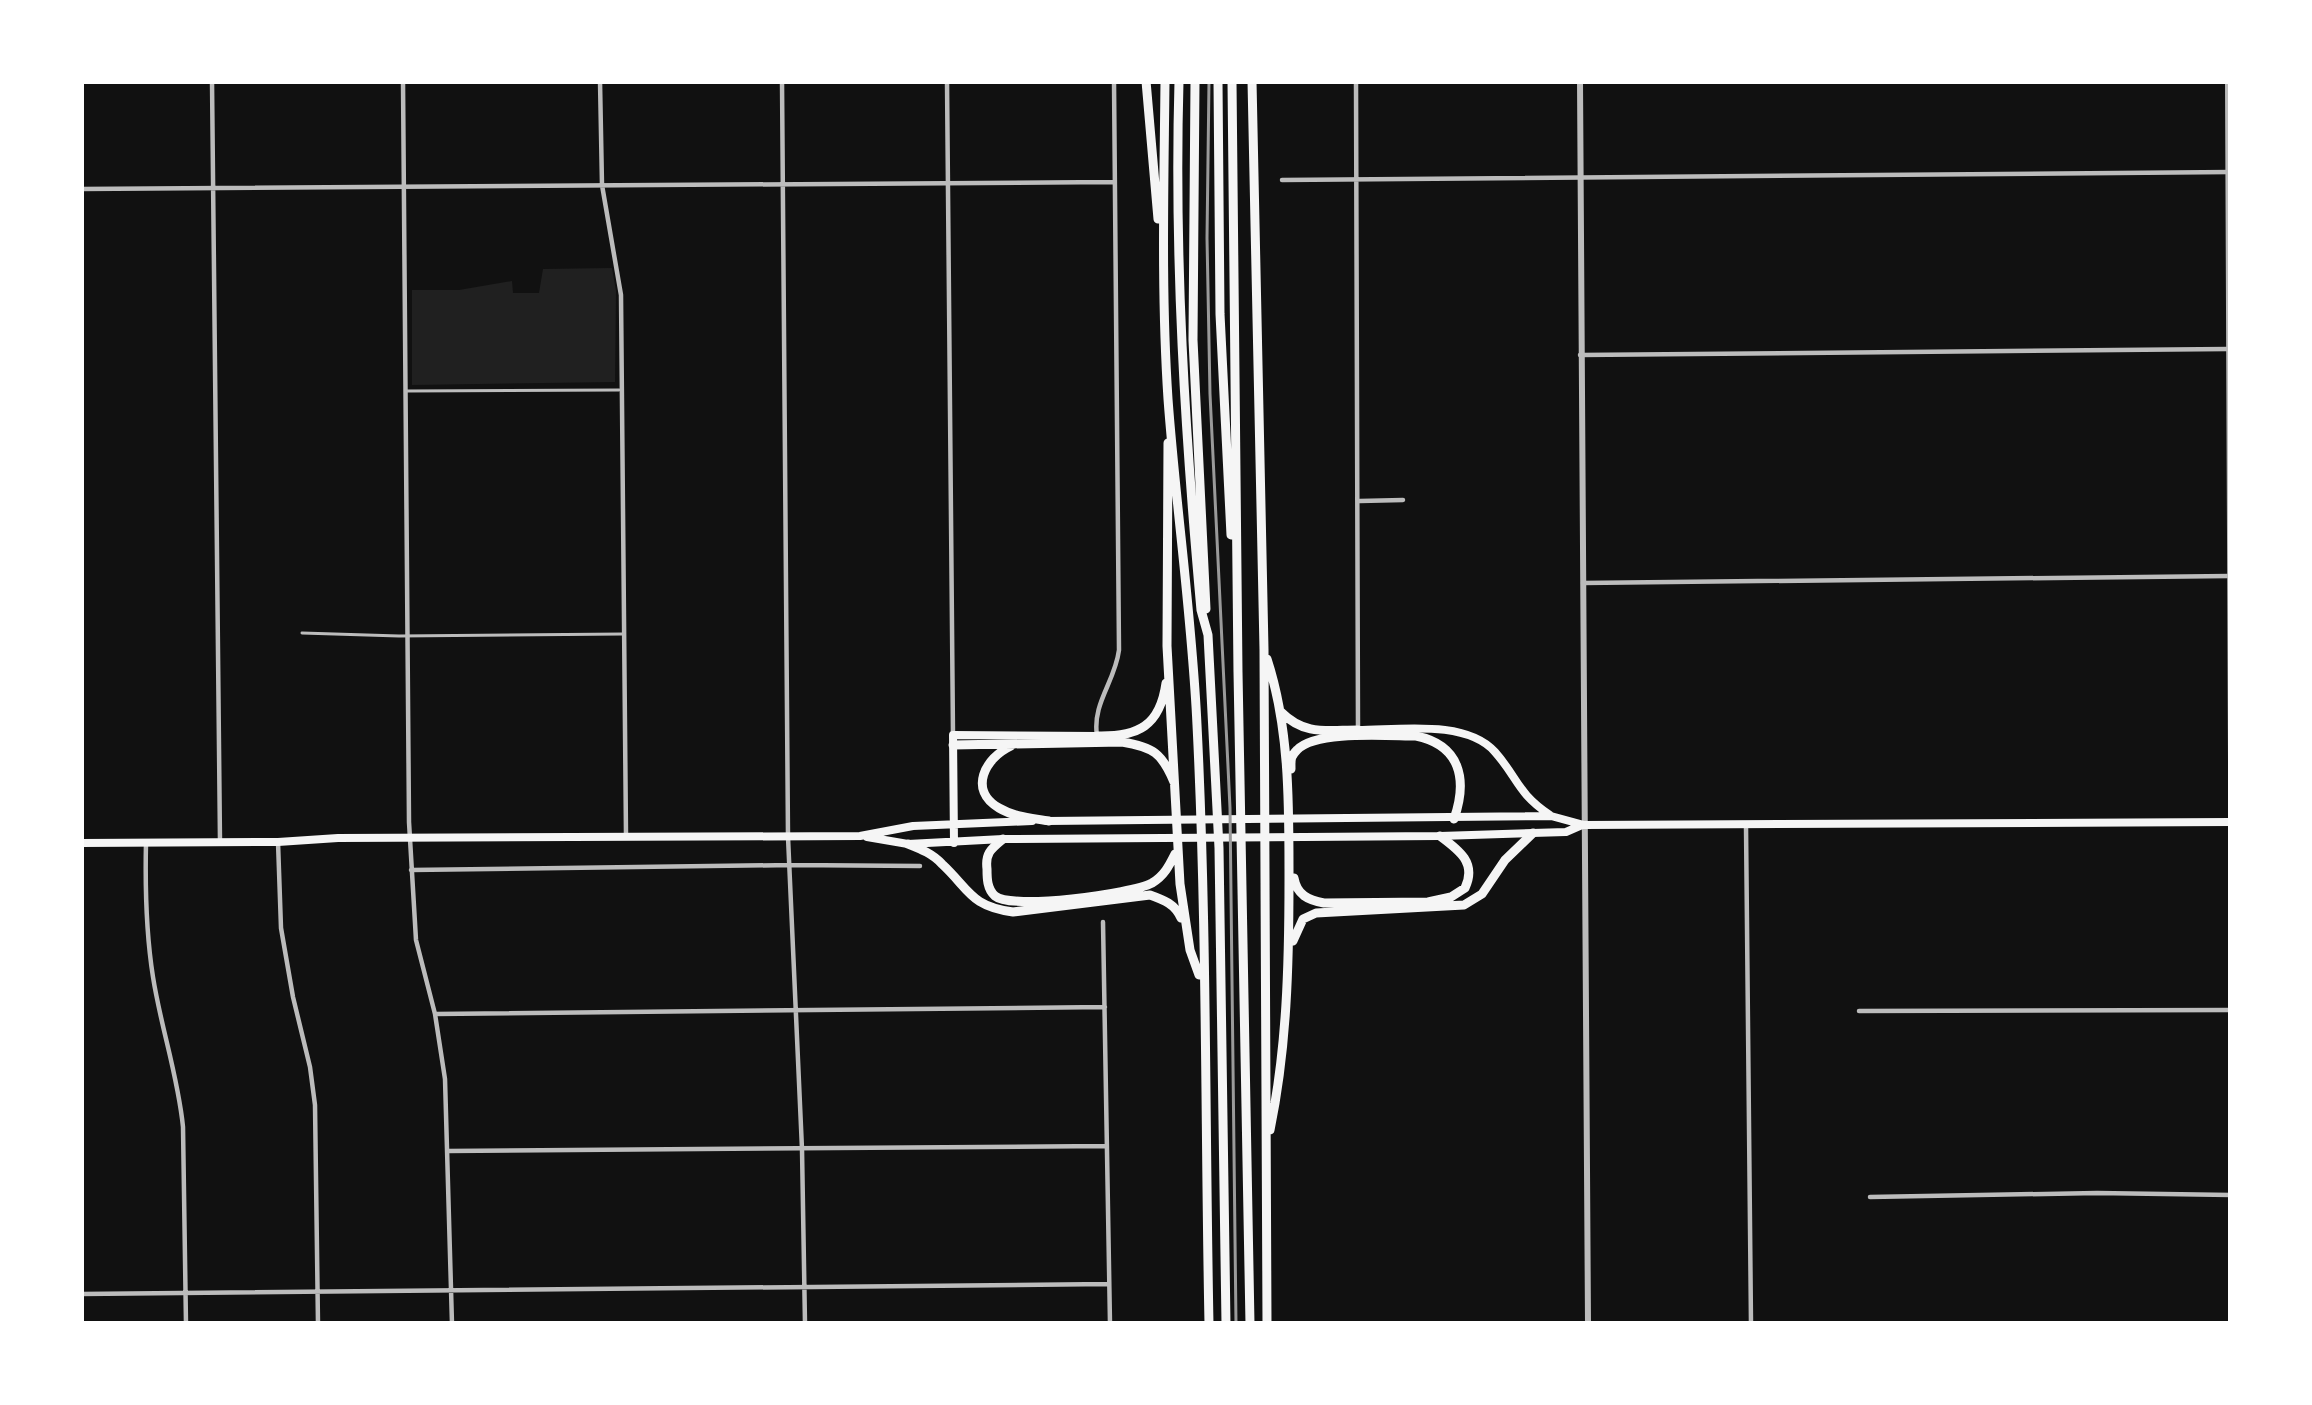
<svg xmlns="http://www.w3.org/2000/svg" width="2312" height="1405" font-family="'Fira Sans Condensed',sans-serif">
<style>
.green{fill:#202020}
.lines{fill:none;stroke-linecap:round;stroke-linejoin:round}
.service{stroke:#bcbcbc;stroke-width:3}
.minor{stroke:#bcbcbc;stroke-width:4.5}
.tertiary{stroke:#bcbcbc;stroke-width:6}
.secondary{stroke:#f5f5f5;stroke-width:8}
.motorway{stroke:#f5f5f5;stroke-width:9}
.rail{stroke:#9a9a9a;stroke-width:3}
</style>
<rect width="100%" height="100%" fill="#111"/>
<path class="green" d="M612 268 616 291 615 382 412 385V290H459L512 281 513 293H539L543 269Z"/>
<g class="lines">
<path class="service" d="M407 391 619 390
M302 633 399 636 623 634"/>
<path class="minor" d="M212 81 220 842
M403 81 409 822 416 940 435 1014 445 1079 452 1324
M600 81 602 185 621 295 626 835
M782 81 788 837 802 1149 805 1324
M947 81 953 735
M1356 81 1358 730
M1282 180 2231 172
M81 189 1113 182
M1580 355 2228 349
M1360 501 1403 500
M1583 583 2229 576
M1097 736C1092 703 1115 682 1119 650L1114 81
M1746 826 1751 1324
M278 842 281 928 293 997 310 1067 315 1105 318 1324
M146 843C145 888 146 933 153 977 161 1028 178 1076 183 1127L186 1324
M411 870 791 865 920 866
M1103 922 1110 1324
M1859 1011 2231 1010
M435 1014 1105 1007
M448 1151 1106 1146
M1870 1197 2097 1193 2231 1195
M81 1294 1109 1284"/>
<path class="tertiary" d="M1580 81 1588 1324
M2228 81 2231 763"/>
<path class="secondary" d="M1358 730C1398 730 1466 719 1495 752 1518 778 1517 793 1550 815
M1047 821 1551 816 1584 825 2231 822
M867 837 908 844 1003 839 1440 836 1566 832 1582 825
M81 843 278 842 338 838 860 836 913 826 1032 821
M954 843 953 735 1097 736"/>
<path class="motorway" d="M1146 81 1158 219
M1165 81C1164 187 1161 293 1168 399 1176 508 1192 616 1197 725 1207 924 1205 1124 1209 1324
M1179 81C1174 258 1185 434 1201 610L1208 635 1219 848 1226 1324
M1195 81 1193 340 1206 609
M1218 81 1220 314 1231 535
M1232 81 1238 672 1250 1324
M1252 81 1264 649 1267 1324
M1168 443 1167 646 1180 884 1190 950 1199 975
M1267 659C1290 729 1289 807 1289 880 1289 964 1287 1048 1270 1130
M1281 712C1305 736 1327 730 1358 730
M1097 736C1138 737 1160 726 1166 683
M953 745 1122 742C1153 747 1162 753 1174 782
M1011 746C985 758 968 790 999 808 1014 817 1032 818 1049 821
M1291 769C1291 760 1290 757 1297 750 1315 730 1389 736 1416 736 1460 745 1468 779 1454 819
M1003 839C991 849 985 853 987 869 987 878 987 889 995 896 1011 910 1132 894 1152 883 1164 876 1169 866 1175 854
M908 844C921 849 933 854 942 864 970 890 970 906 1013 912L1150 895C1164 900 1175 904 1181 918
M1294 878C1297 895 1308 900 1324 903L1428 902 1451 897 1465 888C1477 863 1459 850 1440 836
M1293 941 1303 919 1316 913 1464 905 1482 894 1505 860 1533 833"/>
<path class="rail" d="M1209 81 1207 238 1210 394 1230 808 1236 1324"/>
</g>
<rect width="2312" height="1405" fill="none" stroke="#ffffff" stroke-width="168"/>
</svg>
